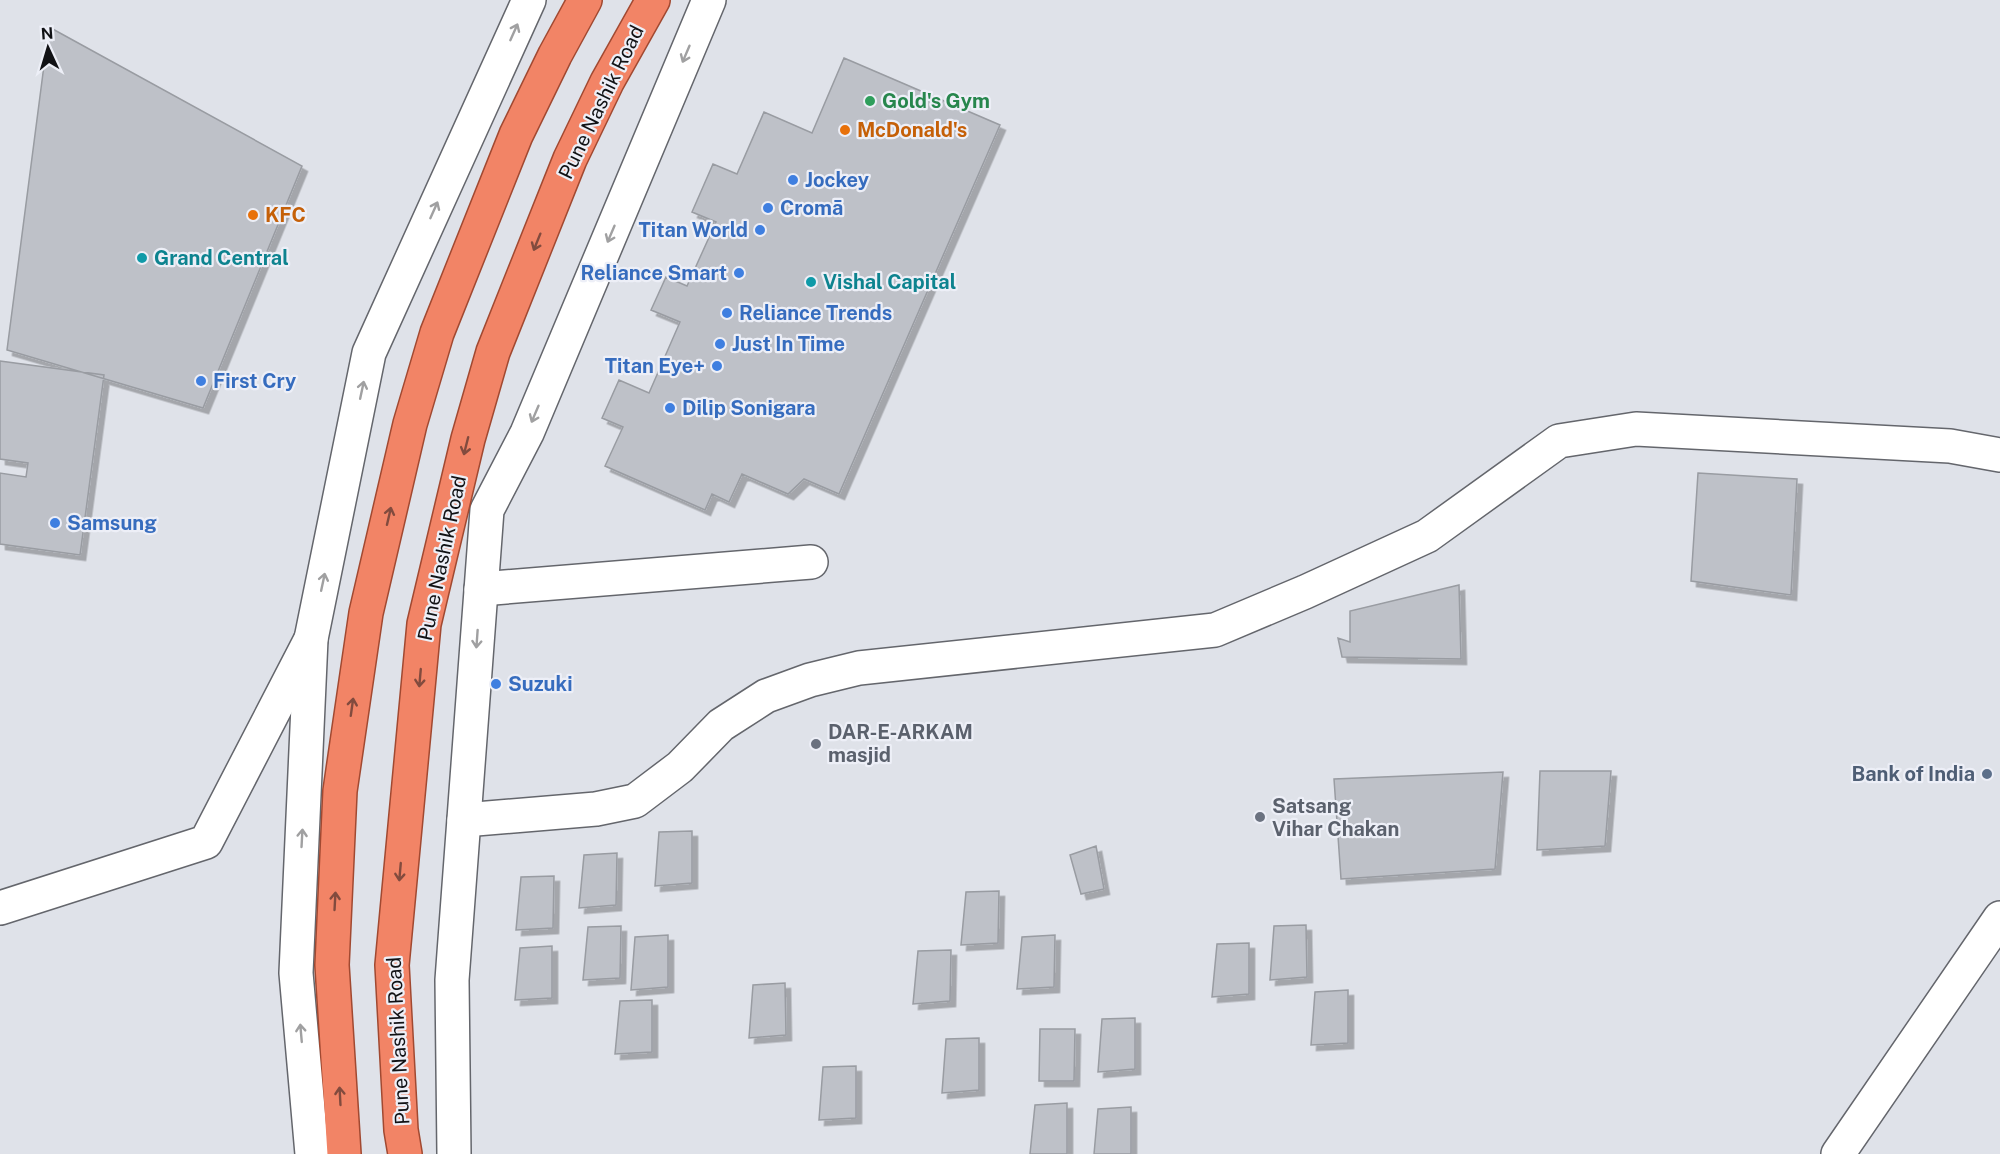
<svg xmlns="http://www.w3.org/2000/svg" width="2000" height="1154" font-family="'Public Sans',sans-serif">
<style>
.building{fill:#bec1c8;stroke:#999ca2;stroke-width:1.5;filter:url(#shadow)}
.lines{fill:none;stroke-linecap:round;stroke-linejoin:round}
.minor-casing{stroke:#64666c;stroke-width:36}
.tertiary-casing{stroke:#64666c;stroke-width:36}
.secondary-casing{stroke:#64666c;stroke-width:36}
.trunk-casing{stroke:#a14931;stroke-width:36}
.minor{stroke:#fff;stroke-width:33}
.tertiary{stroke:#fff;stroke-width:33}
.secondary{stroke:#fff;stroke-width:33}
.trunk{stroke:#f28466;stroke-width:33}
.oneway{stroke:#a0a0a1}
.oneway2{stroke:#824b3e}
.leisure-dot{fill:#2e9e5b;stroke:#edeff7;stroke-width:2}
.food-dot{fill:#e8710a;stroke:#edeff7;stroke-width:2}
.shop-dot{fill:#3f7fe0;stroke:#edeff7;stroke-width:2}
.culture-dot{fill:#0f9aa8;stroke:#edeff7;stroke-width:2}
.worship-dot{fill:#6b7280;stroke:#edeff7;stroke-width:2}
.service-dot{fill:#5c6f8a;stroke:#edeff7;stroke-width:2}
.labels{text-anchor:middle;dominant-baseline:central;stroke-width:4.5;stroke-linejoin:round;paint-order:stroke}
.leisure-label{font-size:20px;font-weight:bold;fill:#27864d;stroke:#edeff7;text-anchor:start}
.street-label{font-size:20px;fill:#111215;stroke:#edeff7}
.food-label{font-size:20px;font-weight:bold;fill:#c56008;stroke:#edeff7;text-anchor:start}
.shop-label{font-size:20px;font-weight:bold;fill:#366cbe;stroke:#edeff7;text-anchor:start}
.culture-label{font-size:20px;font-weight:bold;fill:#0d838f;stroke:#edeff7;text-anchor:start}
.worship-label{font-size:20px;font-weight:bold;fill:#5b616d;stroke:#edeff7;text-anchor:start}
.service-label{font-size:20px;font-weight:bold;fill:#4e5e75;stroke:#edeff7;text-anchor:end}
</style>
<defs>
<filter id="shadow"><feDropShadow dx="5.5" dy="5.5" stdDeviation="0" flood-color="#0004"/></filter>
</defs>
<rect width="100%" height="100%" fill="#dfe2e9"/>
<path class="building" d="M49 27 302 166 203 408 7 350Z
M844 58 1000 125 839 494 804 479 788 494 742 474 729 502 712 494 705 510 605 466 623 427 602 418 619 380 649 393 680 322 651 310 666 277 687 286 716 222 692 212 713 164 737 174 764 112 812 133Z
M0 361 104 375 80 555 0 544V473L26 477 28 463 0 459Z
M1698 473 1797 479 1791 595 1691 581Z
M1459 585 1461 659 1342 657 1338 638 1350 642V611Z
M1540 771H1611L1605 846 1537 850Z
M1503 772 1495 869 1341 879 1334 779Z
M692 831V883L655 886 659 832Z
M1096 846 1104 889 1081 894 1070 855Z
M617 853 616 905 579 908 584 855Z
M554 876 553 928 516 930 521 877Z
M999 891 998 943 961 945 966 892Z
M1306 925 1307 977 1270 980 1274 926Z
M621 926 620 978 583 980 588 927Z
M668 935V987L631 990 635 937Z
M1055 935 1054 987 1017 989 1022 937Z
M1249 943V994L1212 997 1217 944Z
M552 946V998L515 1000 520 948Z
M951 950 950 1001 913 1004 918 951Z
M785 983 786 1035 749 1038 753 985Z
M1348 990V1043L1311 1045 1315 992Z
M652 1000V1052L615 1054 620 1001Z
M1135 1018V1069L1098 1072 1102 1019Z
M1040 1029H1075L1074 1081H1039Z
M979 1038V1090L942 1093 946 1039Z
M856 1066V1118L819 1120 823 1067Z
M1067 1103V1154H1030L1035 1105Z
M1131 1107V1154H1094L1098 1109Z"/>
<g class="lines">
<defs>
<path id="minor" d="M481 589 811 562
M464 820 596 809 635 801 680 767 721 725 766 696 810 680 859 668 1215 630 1305 592 1427 536 1559 441 1636 429 1950 446 2000 455
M0 908 206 842 311 639"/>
<path id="tertiary" d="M312 1154 296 973 311 639 369 353 529 0
M454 1154 452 980 487 510 527 433 709 0"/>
<path id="secondary" d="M1838 1154 2000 918"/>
<path id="trunk" d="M344 1154 332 965 340 791 366 613 410 424 437 333 516 135 555 55 585 0
M405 1154 401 1130 392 965 424 624 468 439 493 352 570 159 607 82 653 0"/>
</defs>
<use href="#minor" class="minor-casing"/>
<use href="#tertiary" class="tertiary-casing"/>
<use href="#secondary" class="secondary-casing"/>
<use href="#trunk" class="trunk-casing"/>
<use href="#minor" class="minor"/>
<use href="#tertiary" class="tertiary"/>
<use href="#secondary" class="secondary"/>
<use href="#trunk" class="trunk"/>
</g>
<defs><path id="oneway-shaft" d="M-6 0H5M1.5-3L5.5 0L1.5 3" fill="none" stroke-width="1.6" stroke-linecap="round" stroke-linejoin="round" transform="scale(1.5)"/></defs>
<g class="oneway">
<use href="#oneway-shaft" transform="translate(514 32) rotate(-66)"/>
<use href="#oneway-shaft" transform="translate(686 54) rotate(113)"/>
<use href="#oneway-shaft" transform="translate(434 210) rotate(-66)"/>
<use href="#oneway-shaft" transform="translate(611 234) rotate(113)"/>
<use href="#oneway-shaft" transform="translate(362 390) rotate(-78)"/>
<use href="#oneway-shaft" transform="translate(535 414) rotate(113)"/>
<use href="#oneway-shaft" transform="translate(323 582) rotate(-78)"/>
<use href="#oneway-shaft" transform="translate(477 639) rotate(94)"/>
<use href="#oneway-shaft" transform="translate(302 838) rotate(-87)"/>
<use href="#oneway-shaft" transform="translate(301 1033) rotate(-95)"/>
</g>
<g class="oneway2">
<use href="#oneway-shaft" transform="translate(537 242) rotate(112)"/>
<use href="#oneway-shaft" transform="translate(466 446) rotate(104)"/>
<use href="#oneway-shaft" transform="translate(389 516) rotate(-77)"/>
<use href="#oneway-shaft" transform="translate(420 678) rotate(95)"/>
<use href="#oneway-shaft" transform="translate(352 707) rotate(-82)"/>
<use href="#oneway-shaft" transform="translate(400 872) rotate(95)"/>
<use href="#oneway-shaft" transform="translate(335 901) rotate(-87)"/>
<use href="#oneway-shaft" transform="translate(340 1096) rotate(-93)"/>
</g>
<circle class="leisure-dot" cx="870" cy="101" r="6"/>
<g class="food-dot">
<circle cx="845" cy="130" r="6"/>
<circle cx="253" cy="215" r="6"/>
</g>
<g class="shop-dot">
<circle cx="793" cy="180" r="6"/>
<circle cx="768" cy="208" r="6"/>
<circle cx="760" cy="230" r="6"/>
<circle cx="739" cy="273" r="6"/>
<circle cx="727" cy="313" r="6"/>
<circle cx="720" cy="344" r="6"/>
<circle cx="717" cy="366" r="6"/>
<circle cx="201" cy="381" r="6"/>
<circle cx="670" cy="408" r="6"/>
<circle cx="55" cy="523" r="6"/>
<circle cx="496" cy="684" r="6"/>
</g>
<g class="culture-dot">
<circle cx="142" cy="258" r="6"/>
<circle cx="811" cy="282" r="6"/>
</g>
<g class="worship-dot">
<circle cx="816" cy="744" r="6"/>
<circle cx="1260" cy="817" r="6"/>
</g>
<circle class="service-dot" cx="1987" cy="774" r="6"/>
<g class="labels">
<g class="leisure-label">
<text x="882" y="101">Gold's Gym</text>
</g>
<g class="street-label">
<text transform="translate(601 102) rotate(-64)">Pune Nashik Road</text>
<text transform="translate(442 558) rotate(-78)">Pune Nashik Road</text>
<text transform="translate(398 1041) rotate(-93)">Pune Nashik Road</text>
</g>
<g class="food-label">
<text x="857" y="130">McDonald's</text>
<text x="265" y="215">KFC</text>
</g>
<g class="shop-label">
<text x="805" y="180">Jockey</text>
<text x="780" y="208">Cromā</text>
<text x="748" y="230" text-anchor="end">Titan World</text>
<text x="727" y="273" text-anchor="end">Reliance Smart</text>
<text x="739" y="313">Reliance Trends</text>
<text x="732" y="344">Just In Time</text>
<text x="705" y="366" text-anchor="end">Titan Eye+</text>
<text x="213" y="381">First Cry</text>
<text x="682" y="408">Dilip Sonigara</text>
<text x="67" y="523">Samsung</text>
<text x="508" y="684">Suzuki</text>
</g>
<g class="culture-label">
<text x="154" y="258">Grand Central</text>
<text x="823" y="282">Vishal Capital</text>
</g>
<g class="worship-label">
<text x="828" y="732">DAR-E-ARKAM<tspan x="828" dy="23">masjid</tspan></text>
<text x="1272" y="806">Satsang<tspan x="1272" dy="23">Vihar Chakan</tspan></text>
</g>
<g class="service-label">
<text x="1975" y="774">Bank of India</text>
</g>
</g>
<g transform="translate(48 48) rotate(356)" stroke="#edeff7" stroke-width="4.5" paint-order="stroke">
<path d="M0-4.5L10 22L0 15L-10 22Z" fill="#111215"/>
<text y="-9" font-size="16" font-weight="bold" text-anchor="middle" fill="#111215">N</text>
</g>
</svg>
